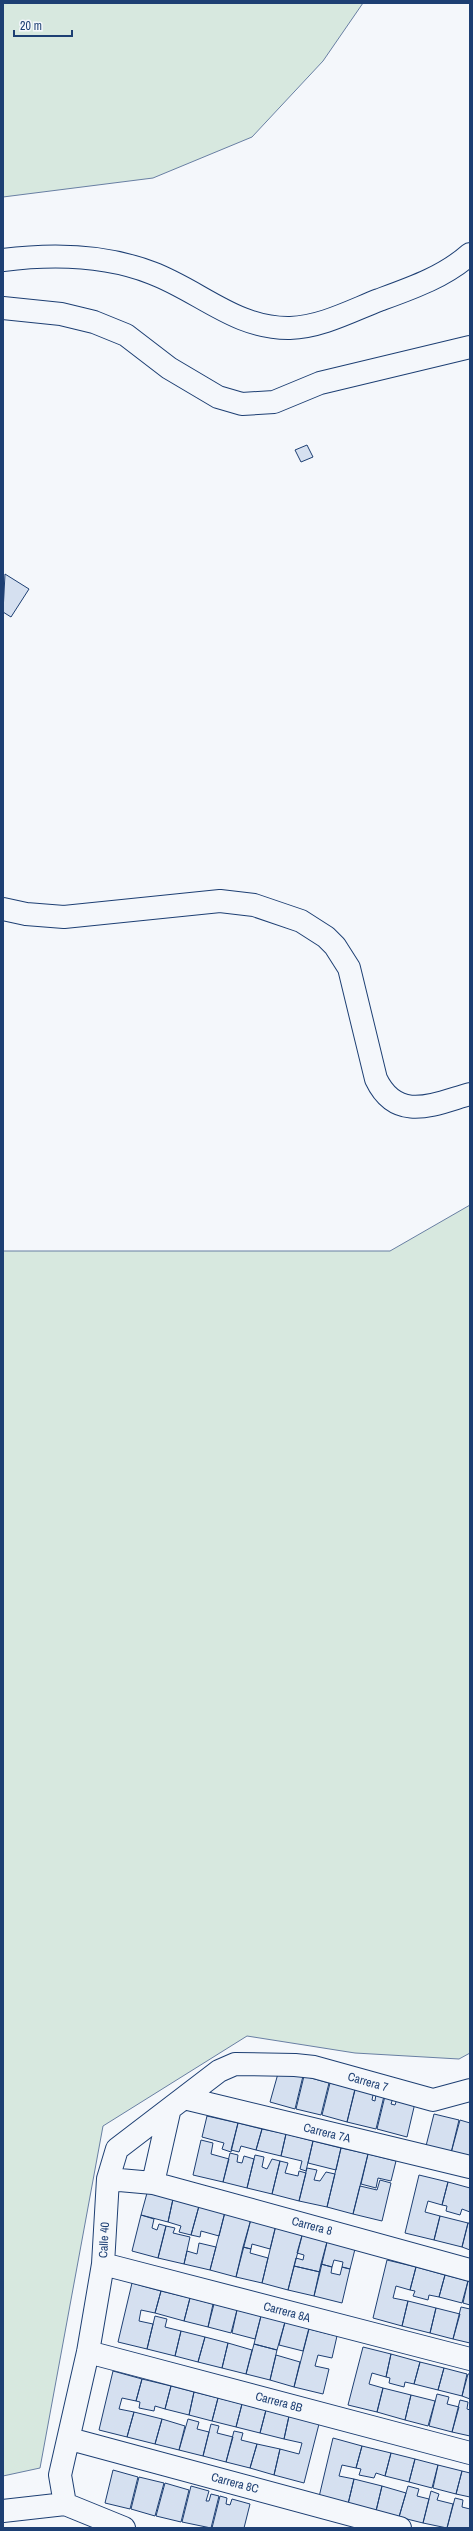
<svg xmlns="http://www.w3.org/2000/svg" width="473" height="2531" font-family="'Archivo Narrow',sans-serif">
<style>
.green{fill:#d7e8df;stroke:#687fa3}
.building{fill:#d5e0f0;stroke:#1d3f73}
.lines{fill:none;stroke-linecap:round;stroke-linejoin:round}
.minor-casing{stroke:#1d3f73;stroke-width:24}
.minor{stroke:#f4f7fb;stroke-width:22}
.labels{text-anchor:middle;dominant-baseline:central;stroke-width:3;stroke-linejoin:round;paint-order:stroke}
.street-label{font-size:12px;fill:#1d3f73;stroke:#f4f7fb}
</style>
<rect width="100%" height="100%" fill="#f4f7fb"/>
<path class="green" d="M3 3H363L323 61 252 137 153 178 3 197Z
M470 1205V2053L459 2059 355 2053 247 2036 103 2126 40 2468 3 2476V1251H390Z"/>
<path class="building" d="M307 445 313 457 301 462 295 450Z
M5 574 29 589 11 617 3 612Z
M279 2070 303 2076 295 2109 270 2102Z
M304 2076 329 2083 321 2115 296 2109Z
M330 2083 355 2089 347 2122 322 2115Z
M356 2086 374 2090 372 2100 375 2101 376 2094 384 2096 376 2129 347 2122Z
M385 2096 393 2098 391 2104 395 2105 397 2099 415 2103 407 2137 377 2129Z
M434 2114 459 2120 451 2153 426 2146Z
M207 2116 238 2123 231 2152 222 2149 224 2143 202 2137Z
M460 2120 470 2123V2157L451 2153Z
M238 2123 262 2129 256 2150 241 2146 239 2152 231 2150Z
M262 2129 286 2134 281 2156 256 2150Z
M286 2134 313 2141 306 2171 300 2169 302 2161 281 2156Z
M201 2140 213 2143 211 2154 229 2159 223 2182 193 2175Z
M313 2141 341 2148 336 2170 308 2163Z
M341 2148 368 2154 353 2214 327 2207Z
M230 2153 238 2155 237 2162 242 2163 244 2156 254 2159 247 2188 223 2182Z
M368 2154 396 2161 391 2181 378 2178 376 2188 361 2184Z
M255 2155 264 2157 262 2167 267 2169 272 2159 280 2161 272 2194 247 2188Z
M280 2161 288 2163 285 2173 298 2176 299 2171 306 2173 299 2201 272 2194Z
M307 2168 317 2170 314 2180 320 2181 326 2172 335 2174 327 2207 299 2201Z
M419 2175 448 2182 442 2205 428 2201 425 2212 440 2216 434 2240 405 2233Z
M380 2180 391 2183 382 2221 353 2214 360 2186 377 2190Z
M448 2182 470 2188V2212L462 2209 460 2215 446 2211 447 2206 442 2205Z
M147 2193 173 2199 168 2222 141 2215Z
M173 2199 199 2206 191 2235 179 2232 181 2226 168 2222Z
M199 2206 225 2212 219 2236 201 2231 200 2237 191 2235Z
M225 2212 251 2219 236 2277 210 2270Z
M141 2215 154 2219 152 2228 157 2230 159 2224 166 2226 158 2258 132 2251Z
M440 2216 468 2223 462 2247 434 2240Z
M251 2219 276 2225 270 2249 252 2244 251 2249 243 2247Z
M468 2223H470V2250L462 2247Z
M276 2225 303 2232 288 2290 262 2283Z
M166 2226 175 2228 173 2233 190 2237 184 2264 158 2258Z
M303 2232 328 2238 320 2272 294 2266 296 2258 303 2260 304 2255 297 2253Z
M328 2238 356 2245 350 2269 342 2267 343 2262 334 2260 332 2267 321 2264Z
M199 2243 216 2247 210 2270 184 2264 187 2251 197 2254Z
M243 2247 251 2249 250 2253 268 2258 262 2283 236 2277Z
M387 2260 416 2267 410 2290 396 2286 393 2298 408 2301 402 2326 373 2318Z
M321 2264 332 2267 331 2273 340 2275 342 2267 350 2269 342 2303 314 2296Z
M294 2266 320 2272 314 2296 288 2290Z
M416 2267 445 2275 439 2297 429 2295 428 2300 413 2296 415 2291 410 2290Z
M445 2275 468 2281 462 2303 439 2297Z
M468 2281H470V2305L463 2303Z
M132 2283 161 2291 155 2313 141 2310 139 2321 153 2324 147 2349 118 2342Z
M161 2291 190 2298 184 2321 155 2313Z
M190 2298 213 2304 208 2327 184 2321Z
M408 2301 436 2308 430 2333 402 2326Z
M214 2304 237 2310 231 2333 208 2327Z
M461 2307 470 2309V2343L453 2339Z
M436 2308 460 2314 453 2339 430 2333Z
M237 2310 261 2316 255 2339 232 2333Z
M155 2316 167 2319 165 2327 181 2331 175 2356 147 2349Z
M261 2316 285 2322 277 2350 254 2344Z
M285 2322 309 2328 303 2351 279 2345Z
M309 2329 337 2336 332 2358 318 2355 315 2366 329 2369 323 2394 294 2387Z
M181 2331 205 2337 198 2362 175 2356Z
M205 2337 228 2343 222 2368 198 2362Z
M228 2343 252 2350 246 2374 222 2368Z
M254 2344 277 2350 270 2380 246 2374Z
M363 2347 391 2354 386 2377 372 2373 369 2384 383 2388 377 2412 348 2405Z
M391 2354 420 2362 414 2384 405 2382 404 2387 389 2383 390 2378 386 2377Z
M276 2355 300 2362 294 2387 270 2380Z
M420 2362 444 2368 438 2390 414 2384Z
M444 2368 467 2374 462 2396 438 2390Z
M113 2371 142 2379 136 2401 122 2398 119 2409 134 2412 127 2437 99 2430Z
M468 2374H470V2399L462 2396Z
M142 2379 171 2386 165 2409 155 2406 154 2411 139 2408 140 2402 136 2401Z
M171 2386 194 2392 189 2415 165 2409Z
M383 2388 411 2395 405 2420 377 2412Z
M194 2392 218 2398 212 2421 189 2415Z
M437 2394 449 2397 447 2404 459 2407 452 2432 429 2426Z
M411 2395 435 2401 428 2426 405 2420Z
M218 2398 242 2404 236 2427 212 2421Z
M460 2400 468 2402 467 2409 470 2410V2436L452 2432Z
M242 2404 266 2410 260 2433 236 2427Z
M266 2410 289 2416 284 2439 260 2433Z
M134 2412 162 2419 155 2444 127 2437Z
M289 2416 319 2424 304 2483 274 2475 280 2449 299 2454 302 2443 284 2439Z
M162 2419 185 2426 179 2450 155 2444Z
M188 2419 199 2422 197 2429 209 2432 203 2456 179 2450Z
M211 2424 219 2426 217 2433 233 2437 226 2462 203 2456Z
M234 2431 243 2433 241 2440 257 2444 250 2468 226 2462Z
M333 2438 362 2446 356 2468 342 2465 339 2476 354 2479 348 2504 319 2497Z
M257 2444 280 2449 274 2475 250 2468Z
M362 2446 391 2453 385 2476 376 2473 374 2478 359 2475 361 2469 356 2468Z
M391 2453 415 2459 409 2482 385 2476Z
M415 2459 438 2465 432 2488 409 2482Z
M438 2465 462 2471 456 2494 433 2488Z
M113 2470 138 2477 130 2509 105 2503Z
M462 2471 470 2473V2497L456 2494Z
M139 2477 164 2483 155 2516 131 2509Z
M354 2479 382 2486 376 2511 348 2504Z
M165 2483 189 2490 181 2522 156 2516Z
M191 2486 209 2491 206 2501H209L211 2494 219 2496 211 2528 182 2522Z
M382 2486 406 2493 399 2517 376 2511Z
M408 2486 419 2489 417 2496 429 2499 423 2523 399 2517Z
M431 2491 439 2494 437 2500 453 2504 447 2528 423 2523Z
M220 2496 227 2498 226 2504 230 2505 232 2499 250 2504 244 2528H212Z
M455 2498 463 2500 462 2507 470 2509V2528H447Z"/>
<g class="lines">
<defs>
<path id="minor" d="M3 260C51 254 106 255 152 273 200 291 236 329 290 328 321 327 351 311 379 300 412 288 444 277 470 254
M3 308 61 314 94 322 126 335 169 368 218 397 242 404 274 402 320 383 470 347
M3 909 26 914 64 917 220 901 254 905 301 921 326 937 335 946 349 968 376 1079C397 1123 434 1104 470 1094
M184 2098 470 2167
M108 2179 153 2183 470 2270
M153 2183 169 2112
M103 2264 470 2359
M88 2352 470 2453
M70 2439 400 2528
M65 2504 60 2475 88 2352 103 2264 108 2179 117 2149 219 2071 235 2064 295 2065 314 2067 433 2100 470 2090
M3 2511 65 2504 124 2528"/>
</defs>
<use href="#minor" class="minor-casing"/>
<use href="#minor" class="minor"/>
</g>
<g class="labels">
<g class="street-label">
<text transform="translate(368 2082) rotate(16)">Carrera 7</text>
<text transform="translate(327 2133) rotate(14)">Carrera 7A</text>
<text transform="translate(312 2226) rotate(15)">Carrera 8</text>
<text transform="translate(104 2240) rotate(-87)">Calle 40</text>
<text transform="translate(287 2312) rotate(15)">Carrera 8A</text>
<text transform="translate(279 2402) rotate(15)">Carrera 8B</text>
<text transform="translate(235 2483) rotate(15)">Carrera 8C</text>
</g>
</g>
<rect width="473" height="2531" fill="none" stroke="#1d3f73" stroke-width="8"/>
<path d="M14 30v6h58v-6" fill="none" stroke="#1d3f73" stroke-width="2"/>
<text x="20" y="30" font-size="12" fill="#1d3f73" stroke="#f4f7fb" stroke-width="3" paint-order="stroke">20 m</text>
</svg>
